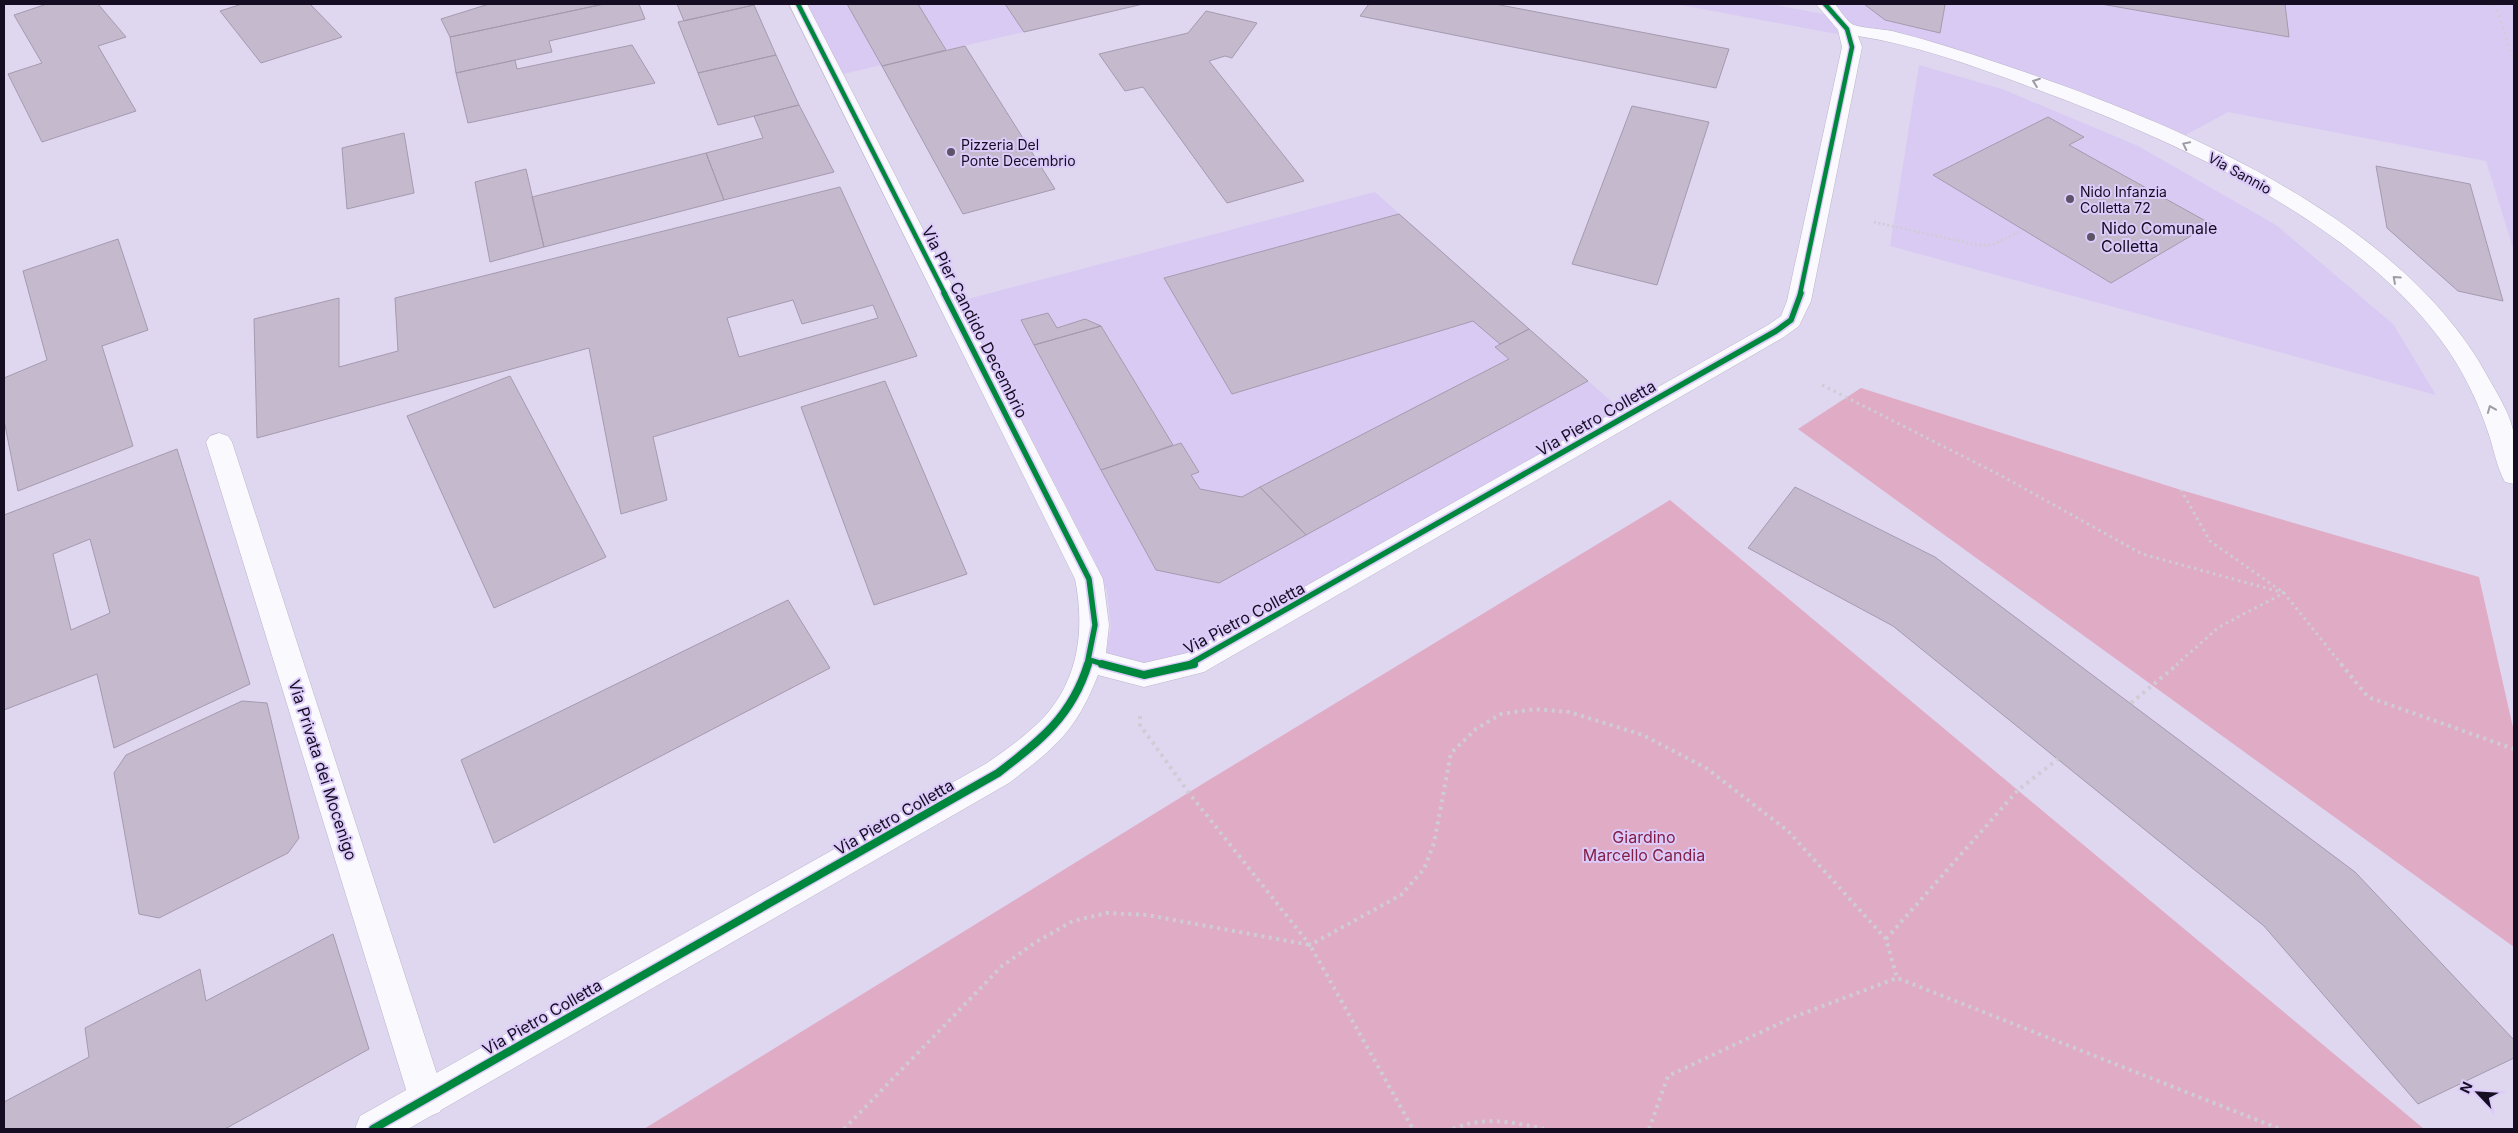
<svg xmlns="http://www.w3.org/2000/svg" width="2518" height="1133" font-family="Inter,sans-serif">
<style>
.built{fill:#d9caf3}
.green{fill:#e0abc5}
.building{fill:#c5b9ce;stroke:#a59aae;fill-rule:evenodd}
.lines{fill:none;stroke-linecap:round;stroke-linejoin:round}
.lane-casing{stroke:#bcb4ca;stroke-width:1}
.street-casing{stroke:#bcb4ca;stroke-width:1}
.path-far2{stroke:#cfccd4;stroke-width:2.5;stroke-dasharray:2 2.5;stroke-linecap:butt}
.path-far1{stroke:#cfccd4;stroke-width:3;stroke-dasharray:2.5 4;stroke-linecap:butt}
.path{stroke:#cfccd4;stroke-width:4;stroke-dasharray:3 4.5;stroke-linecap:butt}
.lane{fill:#faf9fd;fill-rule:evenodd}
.street{fill:#faf9fd;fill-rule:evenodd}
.rail{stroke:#cfcdd4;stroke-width:2.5;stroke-dasharray:2 4;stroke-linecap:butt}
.cycleway-far2-casing{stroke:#dccbfa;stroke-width:7}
.cycleway-far1-casing{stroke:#dccbfa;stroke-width:9}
.cycleway-casing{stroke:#dccbfa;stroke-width:11}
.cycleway-far2{stroke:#00873e;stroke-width:4.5}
.cycleway-far1{stroke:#00873e;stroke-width:5.5}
.cycleway{stroke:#00873e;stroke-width:8}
.oneway{stroke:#9e9ba5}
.poi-dot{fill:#5c5369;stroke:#dccbfa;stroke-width:2}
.labels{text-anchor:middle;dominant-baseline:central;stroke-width:4;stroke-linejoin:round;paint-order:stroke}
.far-poi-label{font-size:14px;fill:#150d21;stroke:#dccbfa;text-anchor:start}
.far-street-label{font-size:14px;fill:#150d21;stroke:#dccbfa}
.poi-label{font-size:16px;fill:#150d21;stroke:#dccbfa;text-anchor:start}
.street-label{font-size:16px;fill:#150d21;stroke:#dccbfa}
.park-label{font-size:16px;fill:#831f46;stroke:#dccbfa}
</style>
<rect width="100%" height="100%" fill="#dfd6f0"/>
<path class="built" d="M806 4H1143L843 74Z
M1676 4H1769L1781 6 1828 15 1842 35Z
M1832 4H2514V251L2486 161 2228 112 2182 137 2107 104 1850 28 1838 8Z
M1919 65 2002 89 2138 146 2276 225 2393 324 2436 395 1890 246Z
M1375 192 1621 410 1192 653 1153 664 1127 660 1106 653 1111 627 1107 591 1096 563 960 301Z"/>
<path class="green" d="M1861 388 2181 490 2479 577 2514 732V947L1798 429Z
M1670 500 2424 1129H644L1204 783Z"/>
<path class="building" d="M47 4H98L126 37 98 46 136 111 42 142 8 74 42 63 14 15Z
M242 4H310L342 37 261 63 220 11Z
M489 4H604L450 37 441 19Z
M604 4H639L645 19 549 41 552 52 456 73 450 37Z
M677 4H753L754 5 684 21Z
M847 4H918L946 50 882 66Z
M1005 4H1143L1024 32Z
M1369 4H1495L1729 49 1716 88 1360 16Z
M1864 4H1943L1945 5 1940 33 1885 20Z
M2101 4H2285L2289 37Z
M754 5 776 55 698 73 678 22Z
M1206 11 1257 23 1232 58 1225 56 1209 61 1304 181 1227 203 1143 87 1125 91 1099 54 1188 33Z
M632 45 655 83 468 123 456 73 515 60 517 69Z
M965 46 1055 189 963 214 882 66Z
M776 55 799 105 718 125 698 73Z
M799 105 834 172 724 200 706 153 763 138 754 116Z
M1632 106 1709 122 1657 285 1572 264Z
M2048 117 2084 137 2069 145 2211 224 2111 283 1933 175Z
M404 133 414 193 347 209 342 148Z
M706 153 724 200 544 247 532 197Z
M2376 166 2470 184 2503 301 2458 291 2387 228Z
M526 169 544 247 490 262 475 182Z
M840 187 917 356 653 437 667 500 621 514 589 348 257 438 254 319 339 298V367L398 351 395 298ZM793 300 802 324 873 305 878 318 739 357 727 318Z
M1399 214 1529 329 1500 344 1473 321 1232 394 1164 278Z
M118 239 148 330 102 346 133 446 18 491 4 420V378L47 360 23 271Z
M1048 313 1057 328 1085 319 1101 326 1034 345 1021 320Z
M1101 326 1173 445 1101 470 1034 345Z
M1529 329 1588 381 1306 535 1260 487 1509 359 1495 347Z
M510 376 606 557 494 608 407 416Z
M885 381 967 574 874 605 801 407Z
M1181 443 1199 472 1191 475 1200 489 1242 497 1260 487 1306 535 1219 583 1156 570 1101 470Z
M177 449 250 684 114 748 97 674 4 710V515ZM90 539 110 613 71 630 53 554Z
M1795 487 1935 557 2355 872 2514 1040V1058L2418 1104 2264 926 1893 626 1748 548Z
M788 600 830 668 494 843 461 760Z
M242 701 267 703 299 838 288 853 159 918 139 914 114 773 126 755Z
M333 934 369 1049 225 1129H4V1102L89 1057 85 1028 200 969 206 1001Z"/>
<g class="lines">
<defs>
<path id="lane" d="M219 433 228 436 232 442 445 1099 440 1112 427 1117 414 1112 409 1099 206 442 210 436Z"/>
<path id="street" d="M789 4H807L1103 579 1109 625 1106 653 1144 663 1187 653 1768 325 1781 316 1787 301 1842 47 1838 30 1816 4H1835C1840 10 1846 20 1852 24 1859 28 1882 29 1892 31 1928 40 1963 51 1998 63 2166 119 2402 215 2489 379 2498 395 2512 417 2514 436 2516 451 2514 469 2514 484L2505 482C2497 468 2494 450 2489 435 2478 401 2462 368 2440 339 2349 217 2165 136 2025 85 1971 65 1916 45 1858 36L1862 47 1811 301 1799 326 1784 337 1204 672 1144 687 1098 675C1076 731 1056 747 1009 783L408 1129H355L360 1116 987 763C1007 749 1027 735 1044 717 1079 679 1085 628 1075 579Z"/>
</defs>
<use href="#lane" class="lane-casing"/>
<use href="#street" class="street-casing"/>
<path class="path-far2" d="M1874 222 1977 245H1992L2022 230"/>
<path class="path-far1" d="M1822 385 2000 475 2142 554 2284 593 2210 541 2181 490
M2176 665 2219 627 2284 593 2342 665"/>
<path class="path" d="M2341 664 2368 697 2514 749
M2131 703 2178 664
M1140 716V725L1189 793 1310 945 1401 895 1424 869 1434 843 1451 753 1476 729 1501 714 1535 709 1569 712 1643 735 1706 768 1788 831 1886 939 1897 978 2280 1129
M1886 939 2018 790 2058 759
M844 1129 1002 966 1036 942 1073 921 1107 913 1147 915 1310 945 1413 1129
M1453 1129C1483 1116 1513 1122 1544 1129
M1649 1129 1668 1076 1791 1018 1897 978"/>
<use href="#lane" class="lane"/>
<use href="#street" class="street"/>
<path class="rail" d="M2495 4 2514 61"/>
<defs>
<path id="cycleway-far2" d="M798 4 945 294
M1800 294 1852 47 1847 29 1825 4"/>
<path id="cycleway-far1" d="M944 293 1089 579 1095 625 1087 665
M1090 660 1106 665
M1188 665 1776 331 1791 320 1801 293"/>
<path id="cycleway" d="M1102 664 1144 675 1194 664
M373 1129 998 773C1040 741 1072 716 1088 664"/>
</defs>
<use href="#cycleway-far2" class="cycleway-far2-casing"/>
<use href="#cycleway-far1" class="cycleway-far1-casing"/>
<use href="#cycleway" class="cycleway-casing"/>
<use href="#cycleway-far2" class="cycleway-far2"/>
<use href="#cycleway-far1" class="cycleway-far1"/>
<use href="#cycleway" class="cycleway"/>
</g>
<defs><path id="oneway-chevron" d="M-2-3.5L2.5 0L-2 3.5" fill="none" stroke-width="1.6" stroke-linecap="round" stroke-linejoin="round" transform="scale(1.25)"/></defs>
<g class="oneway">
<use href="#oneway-chevron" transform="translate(2036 82) rotate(-160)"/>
<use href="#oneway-chevron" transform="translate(2186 145) rotate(-154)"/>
<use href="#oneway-chevron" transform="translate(2396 279) rotate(-138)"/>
<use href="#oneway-chevron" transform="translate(2491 409) rotate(-112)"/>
</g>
<g class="poi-dot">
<circle cx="951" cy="152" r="5"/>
<circle cx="2070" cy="199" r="5"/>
<circle cx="2091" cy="237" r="5"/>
</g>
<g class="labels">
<g class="far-poi-label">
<text x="961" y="144">Pizzeria Del<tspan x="961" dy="16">Ponte Decembrio</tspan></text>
<text x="2080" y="191">Nido Infanzia<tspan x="2080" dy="16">Colletta 72</tspan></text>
</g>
<g class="far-street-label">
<text transform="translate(2240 173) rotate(29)">Via Sannio</text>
</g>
<g class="poi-label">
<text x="2101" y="228">Nido Comunale<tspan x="2101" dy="18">Colletta</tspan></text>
</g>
<g class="street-label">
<text transform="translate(975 322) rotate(63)">Via Pier Candido Decembrio</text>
<text transform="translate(1596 418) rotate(-30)">Via Pietro Colletta</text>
<text transform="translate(1244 618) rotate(-28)">Via Pietro Colletta</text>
<text transform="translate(323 770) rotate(72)">Via Privata dei Mocenigo</text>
<text transform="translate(894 817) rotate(-30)">Via Pietro Colletta</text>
<text transform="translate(542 1017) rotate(-30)">Via Pietro Colletta</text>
</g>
<g class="park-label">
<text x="1644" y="837">Giardino<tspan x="1644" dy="18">Marcello Candia</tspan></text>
</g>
</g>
<rect width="2518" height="1133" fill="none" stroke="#150d21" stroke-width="10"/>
<g transform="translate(2478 1093) rotate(295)" stroke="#dccbfa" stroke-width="4" paint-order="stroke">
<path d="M0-4L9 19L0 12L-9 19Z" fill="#150d21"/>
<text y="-8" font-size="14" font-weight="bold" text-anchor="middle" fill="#150d21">N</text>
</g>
</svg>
